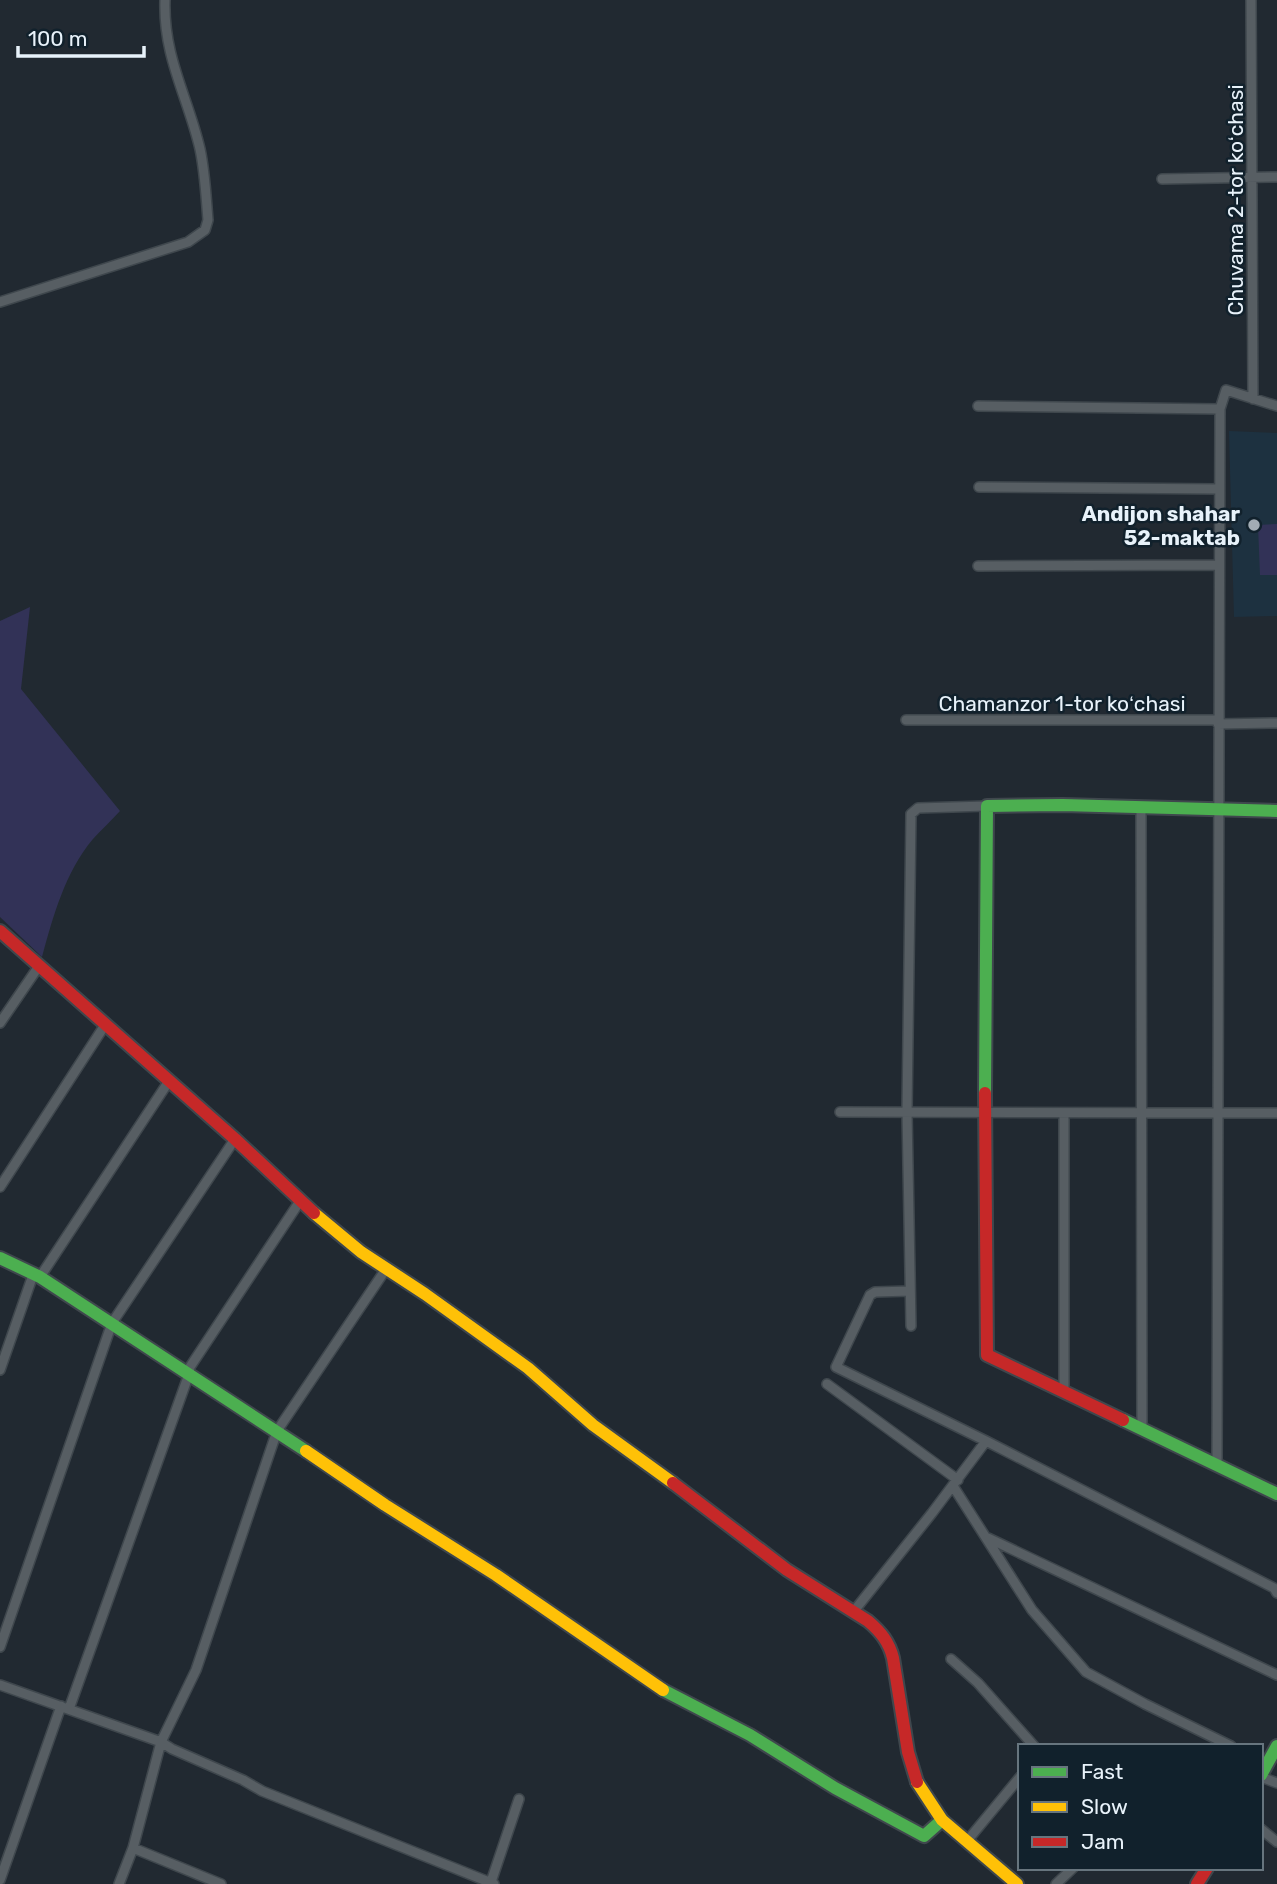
<svg xmlns="http://www.w3.org/2000/svg" width="1277" height="1884" font-family="Rubik,sans-serif">
<style>
.built{fill:#1d3140}
.green{fill:#323257}
.lines{fill:none;stroke-linecap:round;stroke-linejoin:round}
.street-casing{stroke:#3f474d;stroke-width:12}
.fast-casing{stroke:#3f474d;stroke-width:16}
.slow-casing{stroke:#3f474d;stroke-width:16}
.jam-casing{stroke:#3f474d;stroke-width:16}
.street{stroke:#575e63;stroke-width:9}
.fast{stroke:#4caf50;stroke-width:12}
.slow{stroke:#ffc107;stroke-width:12}
.jam{stroke:#c62828;stroke-width:12}
.poi-dot{fill:#a2acb4;stroke:#11212c;stroke-width:2.5}
.labels{text-anchor:middle;dominant-baseline:central;stroke-width:5;stroke-linejoin:round;paint-order:stroke}
.street-label{font-size:21px;fill:#e8f2fa;stroke:#11212c}
.poi-label{font-size:21px;font-weight:bold;fill:#e8f2fa;stroke:#11212c;text-anchor:end}
</style>
<rect width="100%" height="100%" fill="#212931"/>
<path class="built" d="M1229 431 1277 433V616L1234 617Z"/>
<path class="green" d="M1277 524V575H1260L1258 525Z
M30 607 21 689 120 811C111 821 101 830 93 839 65 872 53 917 42 957L0 917V621Z"/>
<g class="lines">
<defs>
<path id="street" d="M1251 0 1253 399
M1162 179 1277 177
M0 302 188 242 205 230 208 220C206 197 205 172 200 149 188 97 163 57 165 0
M978 406 1220 409
M979 487 1219 489
M978 566 1218 565
M906 720H1218
M1218 724 1277 723
M1141 809 1142 1428
M0 1023 39 966
M840 1112 1277 1113
M0 1187 105 1025
M40 1277 169 1081
M910 1291 875 1292 870 1295 836 1367 986 1441 1274 1588 1277 1593
M911 1326 907 1112 911 814 918 808 987 806
M0 1370 33 1275
M827 1384 958 1480
M1064 1391V1113
M1217 1465 1220 409 1226 390 1277 406
M953 1486 1032 1610 1086 1672 1145 1704 1231 1746
M988 1538 1277 1675
M854 1611 932 1513 986 1441
M0 1647 112 1323 235 1139
M951 1659 978 1683 1034 1746
M0 1685 161 1742 172 1749 243 1780 262 1791 494 1884
M69 1709 189 1374 190 1367 300 1201
M1261 1777 1277 1783
M1261 1829 1277 1842
M967 1841 1020 1777
M133 1848 221 1884
M0 1880 61 1706
M491 1882 519 1799
M119 1884 133 1848 161 1742 196 1670 277 1431 386 1269
M1056 1884 1073 1868"/>
<path id="fast" d="M985 1093 987 806 1063 805 1277 811
M0 1258 40 1277 306 1451
M1123 1420 1277 1494
M663 1690 750 1735 835 1788 924 1836 942 1820
M1261 1775 1277 1746"/>
<path id="slow" d="M314 1213 361 1252 425 1294 528 1368 593 1425 673 1483
M306 1451 385 1505 496 1575 663 1690
M917 1782 942 1820 1017 1884"/>
<path id="jam" d="M0 931 235 1139 314 1213
M985 1093 987 1355 1123 1420
M673 1483 787 1570 868 1621C881 1632 889 1642 893 1658L908 1752 917 1782
M1197 1884 1207 1868"/>
</defs>
<use href="#street" class="street-casing"/>
<use href="#fast" class="fast-casing"/>
<use href="#slow" class="slow-casing"/>
<use href="#jam" class="jam-casing"/>
<use href="#street" class="street"/>
<use href="#fast" class="fast"/>
<use href="#slow" class="slow"/>
<use href="#jam" class="jam"/>
</g>
<circle class="poi-dot" cx="1254" cy="525" r="7"/>
<g class="labels">
<g class="street-label">
<text transform="translate(1235 200) rotate(-90)">Chuvama 2-tor koʻchasi</text>
<text x="1062" y="703">Chamanzor 1-tor koʻchasi</text>
</g>
<g class="poi-label">
<text x="1240" y="513">Andijon shahar<tspan x="1240" dy="24">52-maktab</tspan></text>
</g>
</g>
<rect x="1018" y="1744" width="245" height="126" fill="#11212c" stroke="#67757e" stroke-width="2"/>
<rect x="1032" y="1767" width="35" height="10" fill="#4caf50" stroke="#67757e" stroke-width="2"/>
<text x="1081" y="1779" font-size="21" fill="#e8f2fa">Fast</text>
<rect x="1032" y="1802" width="35" height="10" fill="#ffc107" stroke="#67757e" stroke-width="2"/>
<text x="1081" y="1814" font-size="21" fill="#e8f2fa">Slow</text>
<rect x="1032" y="1837" width="35" height="10" fill="#c62828" stroke="#67757e" stroke-width="2"/>
<text x="1081" y="1849" font-size="21" fill="#e8f2fa">Jam</text>
<path d="M18 46v10h126v-10" fill="none" stroke="#e8f2fa" stroke-width="3.5"/>
<text x="28" y="46" font-size="21" fill="#e8f2fa" stroke="#11212c" stroke-width="5" paint-order="stroke">100 m</text>
</svg>
